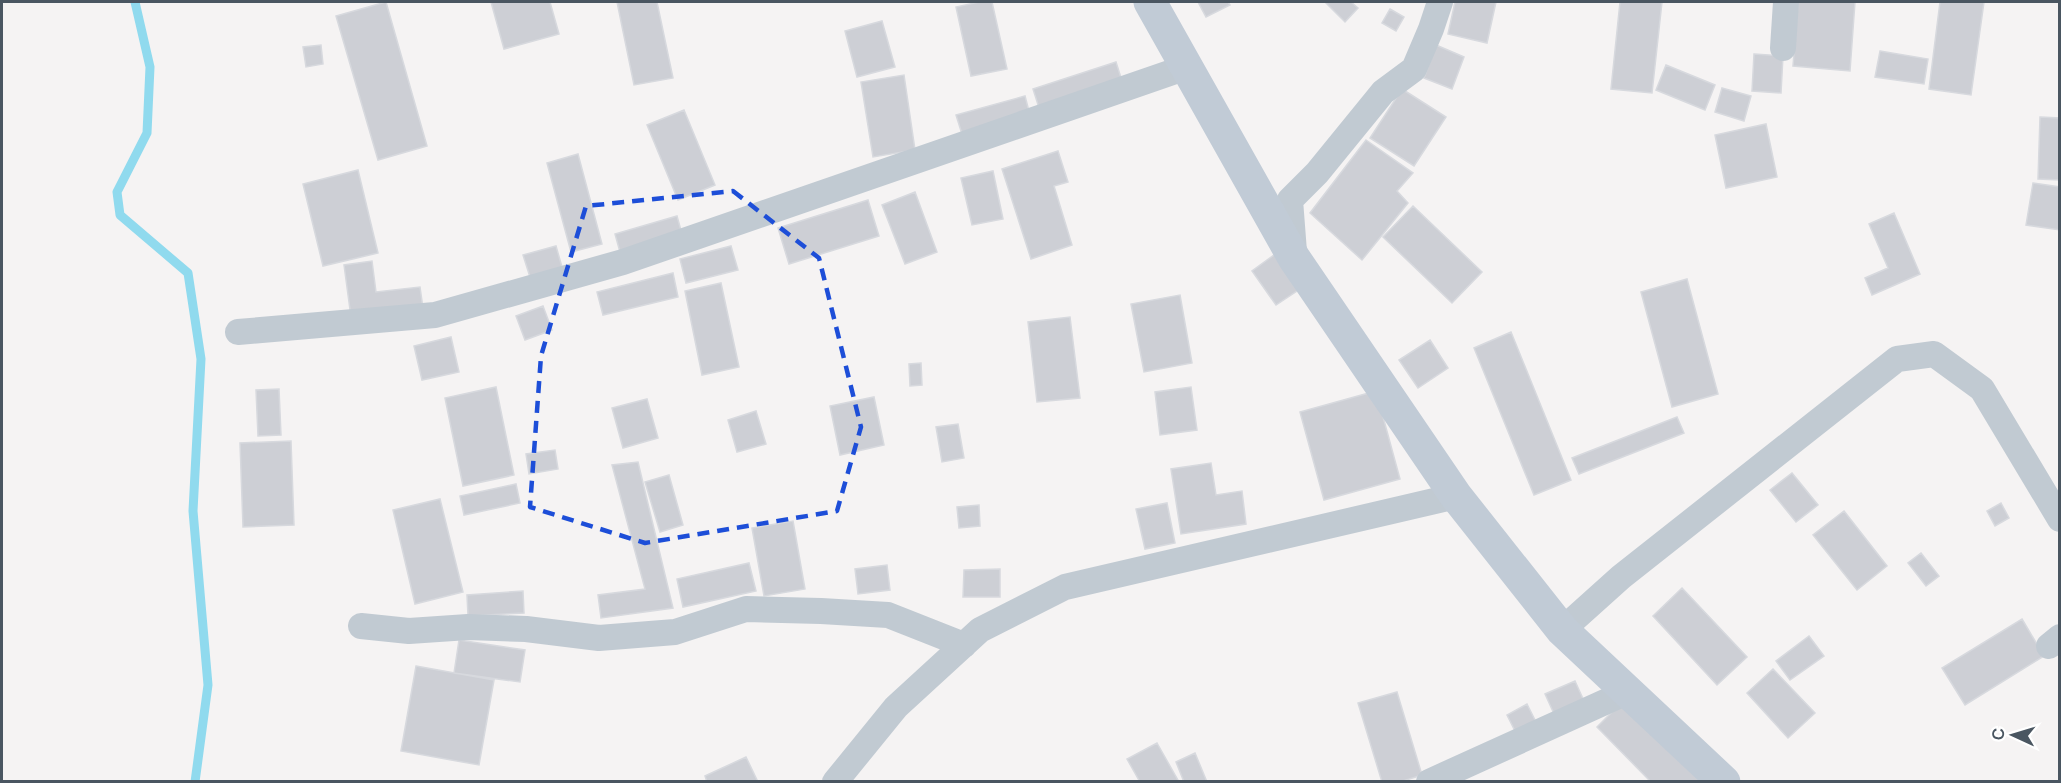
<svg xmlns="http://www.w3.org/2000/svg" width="2061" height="783" font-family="Manrope,sans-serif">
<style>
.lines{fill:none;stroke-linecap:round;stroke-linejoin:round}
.stream{stroke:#90daee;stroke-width:9}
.building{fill:#cdcfd5;stroke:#d7d9de;stroke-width:1.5}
.street{stroke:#c1cad2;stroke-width:26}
.secondary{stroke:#c1cbd6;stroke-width:33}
.marked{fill:none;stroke:#1d4ed8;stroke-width:4.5;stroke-dasharray:12 8;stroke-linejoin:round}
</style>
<rect width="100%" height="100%" fill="#f5f3f3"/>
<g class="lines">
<path class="stream" d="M135 2 150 67 147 133 117 192 120 215 188 273 201 359 193 511 208 685 195 782"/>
</g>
<path class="building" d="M386 2 427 146 378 160 336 16Z
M491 2H550L559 34 504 49Z
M617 2H657L673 78 634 85Z
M979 2H992L1007 69 971 76 956 7Z
M1198 2H1228L1230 5 1206 17Z
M1325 2H1351L1358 8 1345 22Z
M1455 2H1496L1487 43 1448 34Z
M1620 2H1662L1652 93 1611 89Z
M1798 2H1855L1850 71 1793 66Z
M1940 2H1984L1971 95 1929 89Z
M1390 9 1404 17 1396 31 1382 23Z
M882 21 895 67 857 77 845 31Z
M321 45 323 64 306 67 303 47Z
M1436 45 1464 57 1452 89 1424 78Z
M1880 51 1928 59 1924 84 1875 77Z
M1754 54 1783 56 1781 93 1752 91Z
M1116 62 1123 84 1040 111 1033 89Z
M1666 65 1715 85 1705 110 1656 90Z
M904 75 915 150 873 157 861 82Z
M1722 88 1751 96 1744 121 1715 112Z
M1402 89 1446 117 1414 166 1370 138Z
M1025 96 1030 115 962 134 956 115Z
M684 110 715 185 678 200 647 125Z
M2040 117 2060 118V180L2038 179Z
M1766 124 1777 177 1726 188 1715 135Z
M1366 140 1413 173 1397 191 1408 203 1362 260 1310 213Z
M1058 151 1068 182 1054 186 1072 245 1031 259 1002 169Z
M578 154 602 244 571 252 547 163Z
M358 170 378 253 323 266 303 184Z
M993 171 1003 219 972 225 961 178Z
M2033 183 2060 187V230L2026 225Z
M915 192 937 252 905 264 882 205Z
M868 200 879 236 789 264 778 228Z
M1413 206 1482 272 1452 303 1383 237Z
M1894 213 1920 274 1872 295 1865 278 1888 268 1869 224Z
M677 216 682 234 620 252 615 234Z
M556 246 562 267 530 277 523 255Z
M731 246 738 270 686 283 680 259Z
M1278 252 1303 287 1276 305 1252 271Z
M372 261 376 292 420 287 423 308 351 317 344 265Z
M673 273 678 297 603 315 597 292Z
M1687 279 1718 394 1672 407 1641 292Z
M721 283 739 367 702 375 685 291Z
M1180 295 1192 363 1144 372 1131 304Z
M543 306 552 330 525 340 516 316Z
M1070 317 1080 398 1037 402 1028 322Z
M1511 332 1571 480 1534 495 1474 348Z
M451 337 459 372 422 380 414 346Z
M1430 340 1448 368 1418 388 1399 360Z
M921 363 922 385 910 386 909 364Z
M496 387 514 475 463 486 445 398Z
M1191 387 1197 430 1160 435 1155 392Z
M279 389 281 435 258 436 256 390Z
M1376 391 1400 479 1324 500 1300 412Z
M874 397 884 445 840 455 830 406Z
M647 399 658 438 623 448 612 408Z
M756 411 766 444 737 452 728 420Z
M1677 417 1684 433 1579 474 1572 458Z
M958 424 964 458 942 462 936 427Z
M291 441 294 525 243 527 240 443Z
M555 450 558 469 529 474 526 454Z
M638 462 673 608 601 618 598 595 645 589 612 465Z
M1211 463 1216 495 1242 491 1246 524 1181 534 1171 469Z
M1792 473 1818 505 1796 522 1770 490Z
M669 475 683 525 660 532 645 482Z
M516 484 520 503 464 515 460 496Z
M440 499 463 592 415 604 393 510Z
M1167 503 1175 543 1145 549 1136 509Z
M2001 503 2009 518 1995 526 1987 511Z
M979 505 980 526 959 528 957 507Z
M1844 511 1887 566 1857 590 1813 535Z
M793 521 805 589 764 596 752 528Z
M1921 553 1939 576 1926 586 1908 563Z
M749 563 756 591 683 607 677 579Z
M887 565 890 590 858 594 855 569Z
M1000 569V597H963L964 570Z
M1682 588 1747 657 1717 685 1653 616Z
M523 591 524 613 468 616 467 595Z
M2022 619 2044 656 1965 705 1942 668Z
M1809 636 1824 656 1790 680 1776 661Z
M459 640 525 650 520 682 454 673Z
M416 666 494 680 479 765 401 751Z
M1773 669 1815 713 1788 738 1747 693Z
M1575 681 1585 703 1555 716 1545 694Z
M1397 692 1422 775 1400 782H1382L1358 703Z
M1623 701 1703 782H1651L1597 727Z
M1527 704 1538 726 1518 737 1507 715Z
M1157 743 1179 782H1140L1127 759Z
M1195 753 1207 782H1184L1176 762Z
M746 757 758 782H707L705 776Z"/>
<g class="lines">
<path class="street" d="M1783 48 1786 2
M1294 252 1290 200 1317 173 1383 92 1414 69 1431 29 1440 2
M238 332 435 315 623 262 1187 67
M361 626 409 631 468 627 526 629 599 638 675 632 746 609 821 611 888 615 964 645
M1562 630 1621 577 1897 359 1934 354 1982 389 2060 519
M2049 646 2060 637
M835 782 896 707 980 630 1065 587 1456 496
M1429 782 1627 692"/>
<path class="secondary" d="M1150 2 1294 258 1456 496 1562 630 1724 782"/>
</g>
<path class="marked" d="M733 191 819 258 861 427 837 511 645 543 530 507 541 356 586 206Z"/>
<rect width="2061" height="783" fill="none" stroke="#4a5661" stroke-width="6"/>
<g transform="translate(2013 735) rotate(274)" stroke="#ffffff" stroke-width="4.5" paint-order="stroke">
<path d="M0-4.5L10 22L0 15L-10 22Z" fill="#4a5661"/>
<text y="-9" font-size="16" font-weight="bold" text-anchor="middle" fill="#4a5661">С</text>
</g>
</svg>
